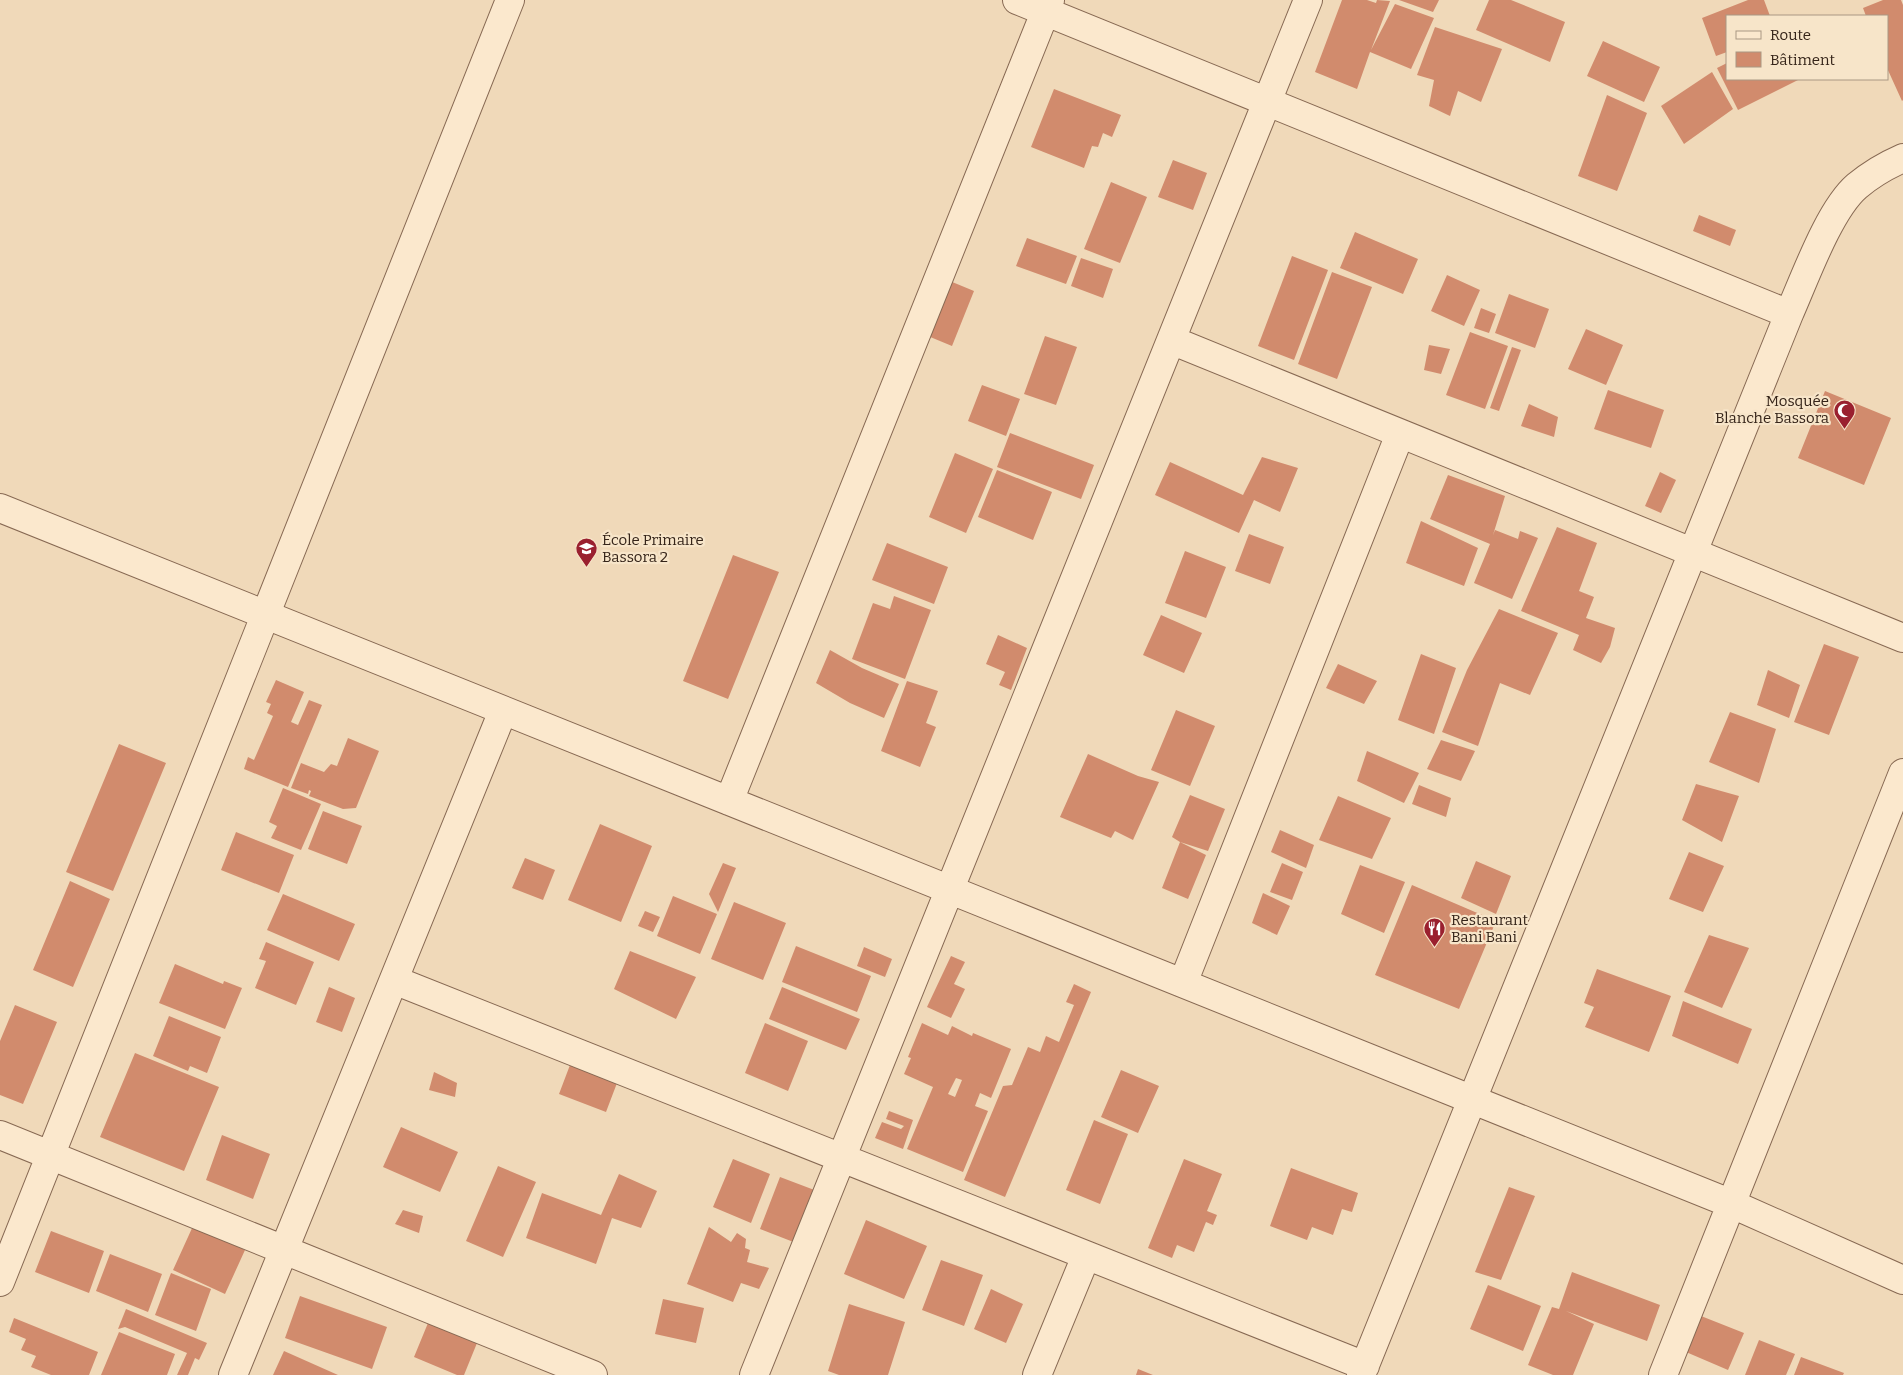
<svg xmlns="http://www.w3.org/2000/svg" width="1903" height="1375" font-family="Bitter,serif">
<style>
.building{fill:#d18b6d;fill-rule:evenodd}
.lines{fill:none;stroke-linecap:round;stroke-linejoin:round}
.minor-casing{stroke:#876953;stroke-width:30}
.minor{stroke:#fbe8cd;stroke-width:28}
.labels{text-anchor:middle;dominant-baseline:central;stroke-width:4.5;stroke-linejoin:round;paint-order:stroke}
.poi-label{font-size:15px;fill:#352419;stroke:#f7e5c9;text-anchor:start}
</style>
<rect width="100%" height="100%" fill="#f0d9b9"/>
<path class="building" d="M1342 0H1367L1376 3 1377 0 1390 1 1371 50 1395 4 1434 18 1411 69 1370 52 1357 89 1315 72Z
M1399 0H1439L1433 12Z
M1489 0H1511L1565 22 1550 62 1476 30Z
M1748 0H1764L1770 16H1727V52L1716 56 1702 18Z
M1883 0H1901L1903 5V100L1902 101 1887 68V16H1866L1863 8Z
M1435 27 1502 49 1481 102 1458 91 1450 116 1429 106 1434 80 1417 75Z
M1603 41 1660 67 1644 102 1587 76Z
M1727 63V79H1797L1798 80 1738 110 1717 68Z
M1712 72 1733 109 1684 144 1661 106Z
M1054 89 1121 115 1112 137 1103 133 1098 147 1092 146 1084 168 1031 147Z
M1607 95 1647 113 1617 191 1578 176Z
M1173 160 1207 173 1193 210 1158 197Z
M1111 182 1147 197 1120 263 1084 249Z
M1699 215 1736 230 1730 246 1693 231Z
M1355 232 1418 259 1403 294 1340 268Z
M1027 238 1077 256 1066 284 1016 266Z
M1292 256 1328 270 1294 360 1258 346Z
M1081 258 1113 269 1103 298 1071 286Z
M1332 272 1372 287 1337 379 1298 364Z
M1447 275 1480 290 1464 326 1431 311Z
M945 279 974 291 952 346 923 334Z
M1509 294 1549 309 1535 348 1495 333Z
M1481 308 1496 314 1489 333 1474 328Z
M1586 329 1623 345 1606 385 1568 369Z
M1470 332 1508 346 1485 409 1446 395Z
M1045 336 1077 347 1056 405 1024 394Z
M1429 345 1450 349 1441 374 1424 370Z
M1512 347 1521 350 1499 411 1490 408Z
M982 385 1020 399 1006 436 968 421Z
M1608 390 1664 410 1651 448 1594 429Z
M1825 391 1891 418 1864 485 1798 458Z
M1529 404 1558 417 1554 437 1521 426Z
M1010 433 1094 465 1081 499 997 467Z
M955 453 993 469 966 533 929 517Z
M1262 457 1298 468 1280 512 1254 500 1239 533 1155 495 1170 462 1243 495Z
M997 470 1052 492 1033 540 978 517Z
M1660 472 1676 480 1661 513 1645 506Z
M1448 475 1505 496 1493 535 1495 530 1518 539 1520 531 1538 538 1512 599 1474 583 1490 544 1430 519Z
M1421 521 1478 548 1464 586 1406 563Z
M1557 527 1597 543 1579 591 1594 597 1586 618 1615 628 1610 647 1601 663 1573 650 1579 635 1521 611Z
M1249 534 1284 547 1270 584 1235 571Z
M887 543 948 567 934 604 872 580Z
M1185 551 1226 567 1206 618 1165 603Z
M733 555 779 572 728 699 683 681Z
M894 596 931 610 905 679 852 659 873 603 890 609Z
M1499 609 1558 633 1530 695 1500 683 1478 746 1442 732 1467 670Z
M1161 615 1202 633 1184 673 1143 655Z
M998 635 1027 648 1011 690 999 685 1005 672 986 664Z
M1824 644 1859 657 1829 735 1794 722Z
M830 650 862 668 899 684 884 718 850 703 816 683Z
M1421 654 1456 668 1434 734 1398 720Z
M1338 664 1377 681 1364 704 1326 688Z
M1768 670 1800 685 1789 718 1757 705Z
M276 680 304 692 291 722 298 725 309 700 322 705 288 787 244 769 248 757 254 760 273 716 267 713 271 704 266 702Z
M907 681 938 691 926 723 936 727 920 767 881 751Z
M1176 710 1215 726 1190 786 1151 770Z
M1730 712 1776 729 1759 783 1709 762Z
M348 738 379 751 356 808 343 809 309 796 311 791 309 790 308 794 291 788 301 763 324 772 331 764 337 766Z
M1441 740 1475 751 1461 781 1427 769Z
M119 744 166 763 113 891 66 872Z
M1367 751 1419 773 1404 803 1357 781Z
M1088 754 1138 776 1159 782 1133 840 1115 831 1111 838 1060 817Z
M1696 784 1739 796 1722 842 1682 820Z
M1419 785 1451 798 1446 817 1412 804Z
M283 788 321 804 301 850 271 838 277 826 269 822Z
M1190 795 1225 809 1208 851 1180 842 1206 855 1188 899 1162 888 1180 842 1172 837Z
M1338 796 1391 818 1372 859 1319 840Z
M323 811 362 826 347 864 308 849Z
M600 824 652 846 621 922 568 900Z
M1280 830 1314 845 1306 868 1271 852Z
M236 832 294 855 279 893 221 870Z
M1689 852 1724 866 1703 912 1669 899Z
M525 858 555 870 543 900 512 888Z
M1476 861 1511 876 1496 914 1461 898Z
M723 863 736 868 718 912 709 894Z
M1282 863 1303 872 1292 900 1270 892Z
M1360 865 1405 882 1384 933 1341 914Z
M70 881 110 899 73 987 33 970Z
M1412 885 1496 921 1459 1009 1375 975Z
M1263 893 1290 906 1277 935 1252 923Z
M283 894 355 924 339 961 267 930Z
M673 896 717 914 700 954 657 936Z
M734 902 786 923 763 980 711 959Z
M645 911 660 917 653 932 638 926Z
M1709 935 1749 948 1722 1008 1684 992Z
M266 942 314 962 296 1005 255 988 266 961 259 959Z
M796 946 871 976 857 1012 782 982Z
M864 947 892 959 885 977 857 966Z
M630 951 696 977 676 1019 614 989Z
M951 956 965 962 954 984 965 989 951 1018 927 1007Z
M175 964 223 984 224 981 242 988 225 1029 159 1003Z
M1597 969 1671 996 1649 1052 1585 1027 1594 1007 1584 1003Z
M1074 984 1091 992 1005 1197 964 1180 1003 1086 1012 1085 1028 1047 1040 1052 1046 1036 1059 1042 1074 1005 1066 1002Z
M329 987 355 998 342 1032 316 1022Z
M782 987 860 1019 846 1050 769 1019Z
M1683 1001 1752 1029 1738 1064 1672 1036Z
M15 1005 57 1022 23 1104 0 1095V1041Z
M169 1016 221 1037 207 1073 190 1066 188 1071 153 1056Z
M765 1023 808 1041 788 1091 745 1073Z
M922 1023 948 1035 952 1026 972 1036 973 1033 1011 1049 991 1098 980 1093 975 1106 988 1111 963 1172 907 1149 933 1087 904 1074 911 1058 908 1057ZM956 1078 962 1080 955 1097 948 1094Z
M135 1053 219 1087 184 1171 100 1137Z
M570 1065 617 1083 606 1112 559 1094Z
M1121 1070 1159 1086 1138 1133 1101 1117Z
M434 1072 457 1083 455 1097 429 1090Z
M889 1111 913 1120 903 1149 875 1138 882 1122 901 1129 904 1126 886 1119Z
M1094 1120 1128 1134 1100 1204 1066 1190Z
M401 1127 458 1152 440 1192 383 1167Z
M222 1135 270 1154 253 1199 206 1180Z
M733 1159 770 1174 751 1223 713 1207Z
M1184 1159 1222 1174 1207 1211 1217 1215 1213 1225 1206 1222 1194 1252 1177 1245 1172 1258 1148 1248Z
M498 1166 536 1182 503 1257 466 1241Z
M1291 1168 1358 1193 1352 1212 1342 1209 1333 1235 1312 1227 1307 1240 1270 1226Z
M619 1174 657 1191 641 1228 612 1218 596 1264 526 1238 542 1193 601 1215Z
M780 1177 817 1191 796 1243 760 1229Z
M1509 1187 1535 1196 1501 1280 1475 1272Z
M403 1210 423 1216 419 1233 395 1224Z
M866 1220 927 1246 904 1299 844 1274Z
M193 1226 245 1250 225 1294 173 1270Z
M709 1227 731 1242 737 1233 746 1239 745 1248 750 1250 747 1262 769 1268 759 1289 741 1283 733 1302 687 1284Z
M51 1231 104 1251 89 1293 35 1272Z
M110 1254 162 1274 148 1312 96 1291Z
M941 1260 983 1275 964 1326 922 1310Z
M1572 1272 1660 1305 1647 1341 1566 1311 1594 1324 1573 1375H1553L1528 1365 1552 1307 1559 1309Z
M171 1273 211 1289 196 1331 155 1315Z
M1488 1285 1541 1306 1523 1351 1470 1329Z
M991 1289 1023 1304 1006 1343 974 1329Z
M300 1296 387 1327 372 1369 285 1338Z
M663 1299 704 1308 696 1343 655 1334Z
M849 1304 905 1322 888 1375H839L828 1371Z
M126 1309 207 1343 199 1360 195 1358 188 1375H177L187 1353 125 1327 118 1329Z
M1701 1316 1744 1333 1728 1370 1686 1352Z
M14 1318 98 1352 89 1375H51L31 1367 36 1356 21 1350 26 1339 9 1332Z
M428 1323 477 1343 464 1375H457L414 1357Z
M119 1332 175 1354 167 1375H101Z
M1759 1340 1795 1354 1786 1375H1745Z
M284 1351 338 1375H273Z
M1801 1357 1844 1373 1843 1375H1794Z
M1138 1369 1153 1375H1136Z"/>
<g class="lines">
<defs>
<path id="minor" d="M1017 0 1789 314
M1171 340 1903 638
M0 508 1732 1204 1903 1280
M729 801 1050 0
M394 980 1365 1366
M1183 983 1400 434
M0 1135 593 1375
M0 1282 510 0
M233 1375 503 711
M754 1375 1308 0
M1037 1375 1086 1256
M1361 1375 1789 314C1805 278 1829 210 1857 186 1870 175 1887 165 1903 158
M1663 1375 1903 773"/>
</defs>
<use href="#minor" class="minor-casing"/>
<use href="#minor" class="minor"/>
</g>
<defs>
<symbol id="mosque-pin" viewBox="-11 -11 22 30"><path d="M0 17L-7.5 6A9.5 9.5 0 1 1 7.5 6Z" fill="#9a202f" stroke="#f7e5c9"/><path d="M3.5-4.9A6 6 0 1 0 3.5 4.9A5 5 0 1 1 3.5-4.9Z" fill="#fff"/></symbol>
<symbol id="school-pin" viewBox="-11 -11 22 30"><path d="M0 17L-7.5 6A9.5 9.5 0 1 1 7.5 6Z" fill="#9a202f" stroke="#f7e5c9"/><path d="M0-5L7-2L0 1L-7-2ZM-4 1L0 2.5L4 1V4Q0 6-4 4Z" fill="#fff"/></symbol>
<symbol id="restaurant-pin" viewBox="-11 -11 22 30"><path d="M0 17L-7.5 6A9.5 9.5 0 1 1 7.5 6Z" fill="#9a202f" stroke="#f7e5c9"/><path d="M-5-6h1v4h1v-4h1v4h1v-4h1v5L-1.5 .5V6h-2V.5L-5-1ZM5-6V6H3V1.5H1.5Q1.5-4 5-6Z" fill="#fff"/></symbol>
</defs>
<g fill-rule="evenodd">
<use href="#mosque-pin" x="1832" y="398" width="25" height="34"/>
<use href="#school-pin" x="574" y="536" width="25" height="34"/>
<use href="#restaurant-pin" x="1422" y="916" width="25" height="34"/>
</g>
<g class="labels">
<g class="poi-label">
<text x="1829" y="401" text-anchor="end">Mosquée<tspan x="1829" dy="17">Blanche Bassora</tspan></text>
<text x="602" y="540">École Primaire<tspan x="602" dy="17">Bassora 2</tspan></text>
<text x="1451" y="920">Restaurant<tspan x="1451" dy="17">Bani Bani</tspan></text>
</g>
</g>
<rect x="1726" y="15" width="162" height="65" fill="#f7e5c9" stroke="#a99883"/>
<rect x="1736" y="31" width="25" height="8" fill="#fbe8cd" stroke="#a99883"/>
<text x="1770" y="40" font-size="15" fill="#352419">Route</text>
<rect x="1736" y="52" width="25" height="15" fill="#d18b6d" stroke="#a99883"/>
<text x="1770" y="65" font-size="15" fill="#352419">Bâtiment</text>
</svg>
